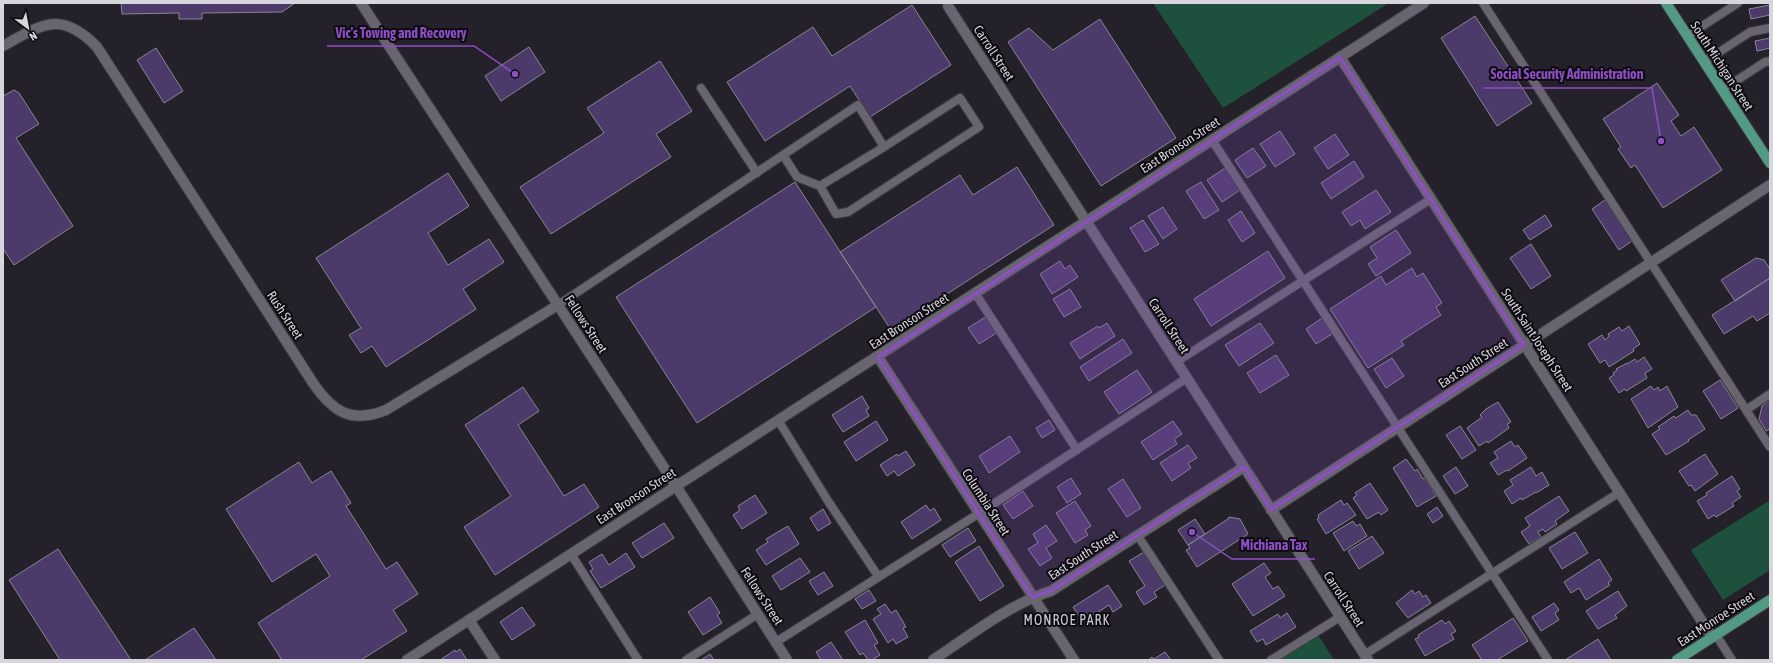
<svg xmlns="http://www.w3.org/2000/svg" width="1773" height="663" font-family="'Asap Condensed',sans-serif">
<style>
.green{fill:#1d513d}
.building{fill:#4b3a6a;stroke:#898693}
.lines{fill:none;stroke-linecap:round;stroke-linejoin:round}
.lane-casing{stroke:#3e3b43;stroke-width:10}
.street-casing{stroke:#3e3b43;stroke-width:12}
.secondary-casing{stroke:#3e3b43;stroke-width:12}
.primary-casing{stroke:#3e3b43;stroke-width:12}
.lane{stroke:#686571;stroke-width:8}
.street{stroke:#686571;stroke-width:10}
.secondary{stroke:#686571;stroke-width:10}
.primary{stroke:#529a84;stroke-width:10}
.marked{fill:#8e4ec5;fill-opacity:0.2;stroke:#8e4ec5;stroke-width:3;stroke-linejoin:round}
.labels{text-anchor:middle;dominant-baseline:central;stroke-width:4;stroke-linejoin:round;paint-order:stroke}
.street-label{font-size:13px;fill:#d8d6dd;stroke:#0d0b10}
.neighbourhood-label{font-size:14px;letter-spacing:1px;fill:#cdc9d7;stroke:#0d0b10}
.leader{fill:none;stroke:#8e4ec5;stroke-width:1.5}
.callout-dot{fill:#8e4ec5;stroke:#0d0b10;stroke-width:1.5}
.callout-label{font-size:14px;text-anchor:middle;font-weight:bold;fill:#8e4ec5;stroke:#0d0b10;stroke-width:4;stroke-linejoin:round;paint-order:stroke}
</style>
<rect width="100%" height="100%" fill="#24212b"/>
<path class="green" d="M1153 3H1389L1223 108Z
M1770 500V570L1723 600 1691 550Z
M1318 635 1334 660H1280Z"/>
<path class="building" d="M121 3H295L282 12 202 13V19H179V13L122 14Z
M912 5 951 65 870 117 850 86 765 141 727 82 813 27 832 56Z
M1770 5V15L1751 19 1749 9Z
M1475 16 1532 103 1497 126 1441 38Z
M1100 19 1176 138 1101 186 1008 42 1029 28 1053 50Z
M1770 38V48L1757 51 1755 41Z
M529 47 545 72 501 101 485 76Z
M156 48 183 91 164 103 137 60Z
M660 61 692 111 656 134 671 157 551 234 520 187 604 133 587 108Z
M1657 83 1679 115 1671 121 1681 136 1694 127 1722 170 1663 208 1635 165 1631 168 1618 149 1621 147 1603 119Z
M14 90 19 93 39 124 16 138 73 226 14 265 3 249V96Z
M1280 131 1295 154 1275 167 1260 144Z
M1335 134 1349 155 1328 169 1314 148Z
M1253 148 1266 166 1247 178 1235 160Z
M1354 161 1364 177 1331 199 1321 183Z
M1017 167 1054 225 891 330 840 252 960 175 973 195Z
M1225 168 1240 190 1222 202 1207 180Z
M448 173 469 206 428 233 448 265 489 239 504 262 463 289 476 309 386 367 372 346 361 353 349 335 361 328 316 258Z
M795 182 876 307 697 423 616 297Z
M1201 182 1219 210 1204 219 1186 191Z
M1376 190 1391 212 1365 229 1360 220 1351 226 1342 212Z
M1605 200 1632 241 1619 250 1592 209Z
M1163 207 1177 229 1163 239 1148 216Z
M1241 211 1255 233 1242 242 1228 220Z
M1545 215 1552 226 1530 240 1523 230Z
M1143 220 1159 244 1145 252 1130 228Z
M1396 230 1411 253 1376 276 1368 264 1377 258 1370 247Z
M1531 244 1551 276 1531 289 1510 258Z
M1268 251 1285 278 1211 326 1194 299Z
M1756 258 1764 260 1770 269V278L1735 301 1721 280Z
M1060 261 1065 269 1070 265 1078 277 1052 294 1040 274Z
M1412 268 1417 277 1423 273 1442 303 1436 307 1441 315 1401 341 1404 345 1368 368 1330 309 1381 276 1386 285Z
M1770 278V313L1757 321 1753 316 1724 334 1712 315Z
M1070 289 1081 307 1064 317 1053 299Z
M987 316 998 332 979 344 968 328Z
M1322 318 1332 334 1316 344 1306 329Z
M1107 323 1115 336 1080 359 1070 343 1098 326 1099 328Z
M1260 323 1274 343 1239 366 1225 345Z
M1629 326 1640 344 1633 349 1634 351 1609 367 1605 360 1600 363 1588 344 1602 335 1605 340 1609 336 1608 334 1619 327 1622 331Z
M1123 339 1132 353 1089 381 1080 367Z
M1276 355 1289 375 1260 393 1247 373Z
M1644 357 1652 369 1645 373 1647 378 1626 391 1625 389 1619 393 1609 378 1614 375 1613 373 1617 370 1616 369 1627 363V364L1635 359 1637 362Z
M1392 358 1404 376 1386 388 1374 369Z
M1137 370 1152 392 1119 414 1104 392Z
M1720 380 1738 408 1721 419 1703 391Z
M1651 386 1654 390 1658 387 1660 391 1667 386 1678 407 1648 428 1631 399Z
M523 387 539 411 518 425 564 496 584 484 599 507 495 575 464 527 511 496 465 425Z
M862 396 869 408 866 410 869 416 843 432 832 415Z
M1770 400V429L1766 431 1759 419 1762 406Z
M1498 402 1511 422 1507 424 1509 428 1488 443 1487 441 1479 446 1467 428 1482 417 1480 415 1486 409Z
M1688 410 1691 415H1696L1705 429 1688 440 1689 441 1666 455 1652 434 1660 429 1658 427 1674 416 1676 418Z
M1049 420 1055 430 1042 438 1036 428Z
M876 421 888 440 856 461 844 442Z
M1173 421 1182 434 1174 439 1177 444 1153 460 1141 442Z
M1460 426 1476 450 1462 459 1446 435Z
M1010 436 1020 452 989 473 979 456Z
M1511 441 1515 447 1518 445 1527 458 1508 471 1507 470 1498 475 1490 463 1498 458 1494 452Z
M1188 445 1197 458 1188 463 1191 468 1172 481 1160 463Z
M906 451 915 465 898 476 894 471 887 476 880 465 897 454 898 456Z
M1705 454 1718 474 1695 491 1691 485 1689 486 1679 471Z
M1406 459 1415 471 1417 469 1423 479 1425 478 1436 496 1417 507 1393 468Z
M299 462 312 483 331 471 351 503 346 506 386 569 397 562 418 594 393 610 407 631 361 660H282L258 623 330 576 316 554 272 582 226 509Z
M1456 467 1468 486 1455 494 1443 476Z
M1531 467 1536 476 1542 472 1549 485 1536 493V492L1522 500 1521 498 1512 504 1504 491 1513 485 1510 480Z
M1732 476 1740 489 1737 491 1741 497 1732 503 1734 506 1716 517 1714 515 1708 519 1697 501 1707 495 1706 493Z
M1071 478 1081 494 1067 503 1057 487Z
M1123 479 1141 508 1127 517 1108 489Z
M1370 483 1388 510 1381 515 1379 512 1367 519 1353 498 1357 495 1355 493Z
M1023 491 1033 506 1013 519 1003 505Z
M755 495 767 513 742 529 733 515 740 510 738 506Z
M1559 496 1569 511 1555 521 1557 524 1545 532 1543 529 1538 532 1541 537 1529 544 1521 532 1530 526 1525 518Z
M1341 500 1344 505 1347 503 1356 515 1326 534 1317 519 1319 518 1318 515Z
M1075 501 1091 526 1085 530 1088 535 1075 543 1056 513Z
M926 505 930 511 934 508 941 520 912 539 901 522Z
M1437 507 1443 516 1433 523 1427 514Z
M823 509 831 523 818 531 810 518Z
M1229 517 1240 519 1248 534 1197 567 1186 550 1190 548 1188 545 1228 519Z
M1195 519 1205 534 1188 545 1178 530Z
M1353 521 1356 526 1360 524 1367 536 1344 551 1333 533Z
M664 523 674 538 642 558 632 543Z
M1046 525 1057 541 1046 548 1052 558 1040 566 1028 549 1038 543 1033 534Z
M788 526 799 544 766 565 756 550 768 542 766 539Z
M968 528 976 541 950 557 942 545Z
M1575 532 1588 553 1562 569 1549 548Z
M1372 536 1384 553 1359 569 1348 551Z
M979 546 1004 586 980 601 955 562Z
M58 549 131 660H60L9 580Z
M1144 552 1165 585 1154 592 1157 597 1144 605 1136 592 1145 586 1129 561Z
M626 553 635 567 601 588 590 571 593 569 589 562 602 554 609 565Z
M800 558 810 572 781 590 772 576Z
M1599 559 1612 580 1608 583 1610 585 1586 600 1579 588 1571 593 1564 582Z
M1264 563 1271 573 1265 577 1273 589 1278 586 1285 596 1253 616 1232 584Z
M824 572 833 586 818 595 809 581Z
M1108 585 1122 606 1113 612 1109 605 1083 622 1073 607Z
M869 590 876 601 862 609 855 599Z
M1412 590 1415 594 1419 591 1423 597 1426 595 1431 603 1408 618 1396 603Z
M1618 591 1627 606 1615 615 1617 618 1598 629 1586 611Z
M710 597 720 613 717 615 722 623 703 635 688 612Z
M1554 603 1559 610 1555 613 1559 620 1541 631 1532 617Z
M885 604 891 613 896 610 906 627 903 628 908 637 896 644 893 639 888 643 873 619 881 614 877 609Z
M522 607 535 625 512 640 500 622Z
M1287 613 1296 627 1266 645 1263 639 1257 642 1250 631 1278 614 1280 618Z
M1513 618 1528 641 1497 660H1482L1472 645Z
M865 620 878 643 874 645 880 655 872 660H868L863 653 860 655 845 632Z
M1442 620 1445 624 1449 621 1456 631 1451 634 1454 639 1425 656 1415 639 1419 637 1418 635Z
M194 628 216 660H145Z
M1598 639 1611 660H1565Z
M831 642 843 660H821L816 652Z
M460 649 467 660H440L455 650 456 652Z
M1165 652 1171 660H1148L1152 657 1154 659Z
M710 654 714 660H701Z"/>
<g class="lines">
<defs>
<path id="lane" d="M1483 3 1770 447
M1687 36 1738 3
M1704 62 1750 32 1770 28
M701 88 757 173
M1722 90 1765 62 1770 61
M1212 140 1548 660
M783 155 858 105 884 147
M975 293 1077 450
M558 305 783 155 797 177 820 186 836 214 848 212 979 127 960 98 884 147 820 186
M1176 362 1431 199
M1746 410 1770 394
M778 420 828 501 878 576
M1138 536 1219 660
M571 554 638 660
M1716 635 1732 660
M776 642 978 514 1187 378
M1364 655 1620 492
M686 660 758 614
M1271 660 1340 617"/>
<path id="street" d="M948 6 1368 660
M3 46C42 24 61 10 97 47L313 383C333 412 351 424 386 410L558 305
M1340 57 1712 637
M878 357 1074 660
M676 486 787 660
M1271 510 1770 185
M469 620 495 660
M933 660C971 635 1008 605 1051 591L1244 467"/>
<path id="secondary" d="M361 3 676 486
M407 660 1424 3"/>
<path id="primary" d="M1666 3 1770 163
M1677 660 1770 600"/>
</defs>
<use href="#lane" class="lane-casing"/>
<use href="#street" class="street-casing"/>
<use href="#secondary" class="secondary-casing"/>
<use href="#primary" class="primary-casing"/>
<use href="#lane" class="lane"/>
<use href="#street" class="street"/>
<use href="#secondary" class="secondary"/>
<use href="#primary" class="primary"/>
</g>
<path class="marked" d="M1340 57 1524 345 1271 510 1244 467 1051 591 1032 597 878 357Z"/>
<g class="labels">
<g class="street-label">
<text transform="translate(994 53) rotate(57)">Carroll Street</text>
<text transform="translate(1722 66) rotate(57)">South Michigan Street</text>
<text transform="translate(1180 145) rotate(-33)">East Bronson Street</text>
<text transform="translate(285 315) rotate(57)">Rush Street</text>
<text transform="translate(909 321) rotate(-33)">East Bronson Street</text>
<text transform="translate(586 324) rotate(57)">Fellows Street</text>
<text transform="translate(1169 326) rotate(57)">Carroll Street</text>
<text transform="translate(1537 340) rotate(57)">South Saint Joseph Street</text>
<text transform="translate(1473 363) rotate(-33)">East South Street</text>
<text transform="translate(636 496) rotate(-33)">East Bronson Street</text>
<text transform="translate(986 502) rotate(57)">Columbia Street</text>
<text transform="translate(1083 555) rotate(-33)">East South Street</text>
<text transform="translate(762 596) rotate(57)">Fellows Street</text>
<text transform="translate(1344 599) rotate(57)">Carroll Street</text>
<text transform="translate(1716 619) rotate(-33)">East Monroe Street</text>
</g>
<g class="neighbourhood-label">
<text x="1067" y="620">MONROE PARK</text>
</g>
</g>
<path class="leader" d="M515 74L474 46H327M1661 141L1652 88H1483M1192 532L1232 559H1315"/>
<g class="callout-dot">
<circle cx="515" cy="74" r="4"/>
<circle cx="1661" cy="141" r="4"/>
<circle cx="1192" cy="532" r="4"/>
</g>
<g class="callout-label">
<text x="401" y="38">Vic's Towing and Recovery</text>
<text x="1567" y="79">Social Security Administration</text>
<text x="1274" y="550">Michiana Tax</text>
</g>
<rect width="1773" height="663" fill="none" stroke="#d8d6dd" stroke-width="8"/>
<g transform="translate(28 28) rotate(148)" stroke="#0d0b10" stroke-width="3" paint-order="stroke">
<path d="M0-3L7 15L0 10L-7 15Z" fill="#d8d6dd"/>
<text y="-6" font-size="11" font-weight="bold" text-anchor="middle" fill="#d8d6dd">N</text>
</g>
</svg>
